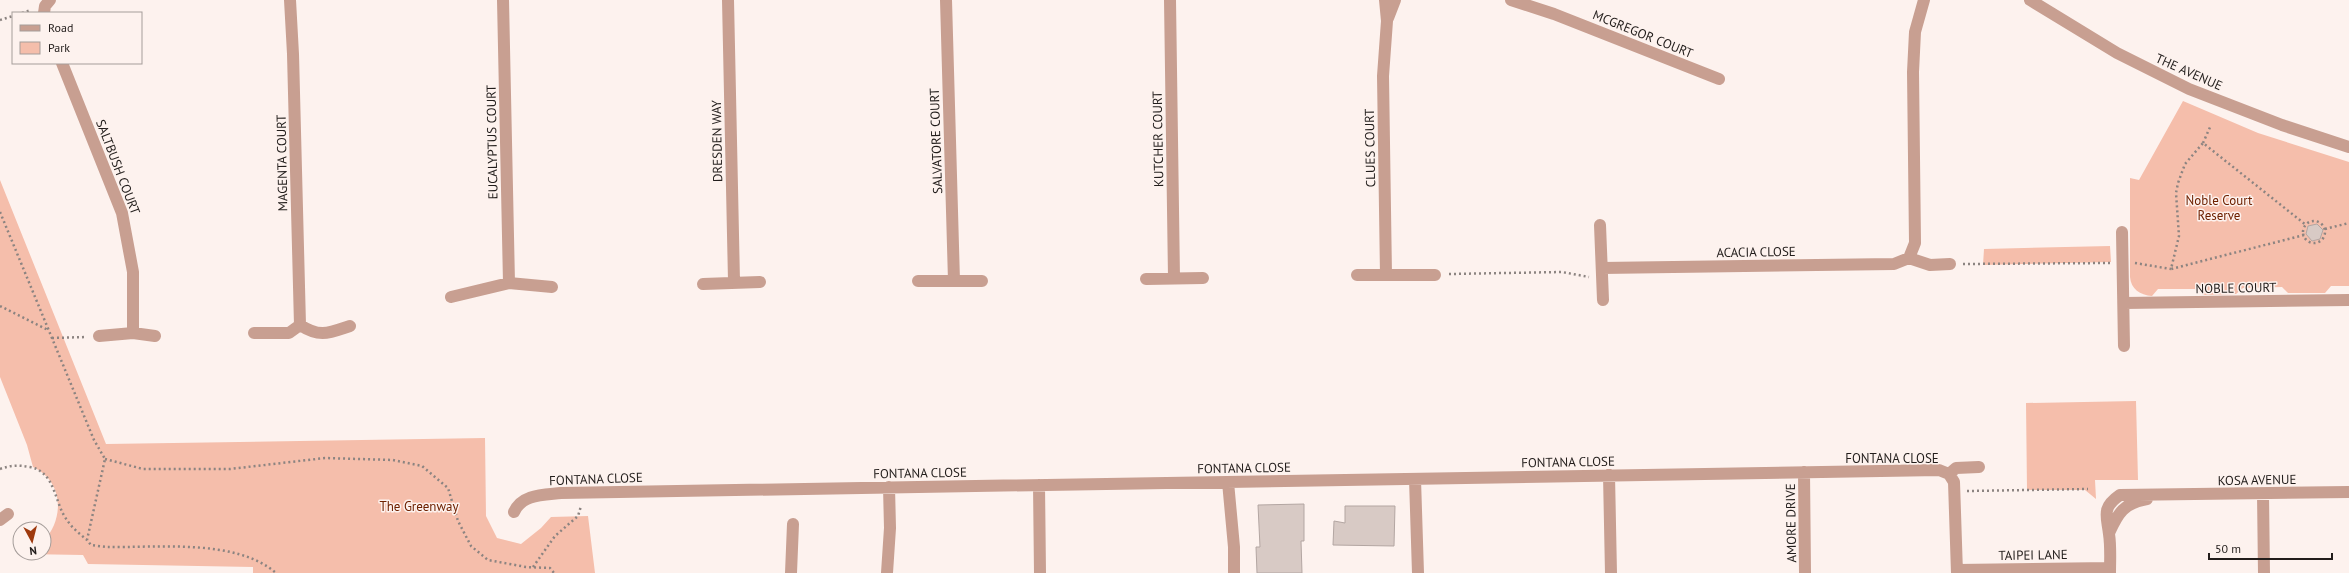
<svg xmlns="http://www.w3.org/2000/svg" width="2349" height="573" font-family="'PT Sans',sans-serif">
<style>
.green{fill:#f5beab}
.building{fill:#d8cac5;stroke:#b3a6a2}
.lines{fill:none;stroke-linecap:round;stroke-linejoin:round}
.path{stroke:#8c8481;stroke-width:2.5;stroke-dasharray:2 3;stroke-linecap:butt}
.minor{stroke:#c89f91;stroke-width:12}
.labels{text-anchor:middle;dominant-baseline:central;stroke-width:3;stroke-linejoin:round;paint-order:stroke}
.street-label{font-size:13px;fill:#221d1b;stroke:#fdf2ee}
.park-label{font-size:13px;fill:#6e2100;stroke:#fdf2ee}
</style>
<rect width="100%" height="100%" fill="#fdf2ee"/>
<path class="green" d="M2183 101 2258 133 2349 162V286H2331L2325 293H2288L2282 287 2243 288 2236 294 2203 295 2197 289H2158L2152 296C2140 295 2131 289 2130 277V178L2139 180Z
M0 180 106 444 485 438 486 516 497 538 521 544 541 528 551 517 588 516 595 573H253V567L88 564 83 555 25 554 44 553V541C65 517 63 481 33 467L27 445 0 377Z
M2110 246 2111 262 1983 265 1984 249Z
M2136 401 2138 480H2095L2096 499 2085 490H2027L2026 403Z"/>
<path class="building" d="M2317 224 2323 230 2320 239 2312 241 2306 234 2308 226Z
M1304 504V541H1301L1302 573H1257L1256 547H1260L1258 505Z
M1345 506H1395L1394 546 1333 545 1334 521 1345 523Z"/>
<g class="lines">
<path class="path" d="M22 13 31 10
M0 20 13 16
M2203 143 2211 125
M0 212 94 440 105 459 87 540 91 545 106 547C156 548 236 538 276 573
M2303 232a11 11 0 1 1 22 0a11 11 0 1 1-22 0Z
M2325 229 2349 223
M2304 235 2171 269 2179 236 2176 193 2178 183 2185 164 2203 143 2306 225
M2135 263 2171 269
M1963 264 2110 263
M1449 274 1562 272 1589 277
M0 306 48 330
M52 338 87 337
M105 459 143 469H230L325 458 393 460 422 466 448 488 458 521 471 546 488 560 526 567 550 568 554 573
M0 469C11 465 19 465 30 467 56 472 54 503 67 520 72 528 80 534 87 540
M1967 491 2088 489
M533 567 555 536 578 516 581 506"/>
<path class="minor" d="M290 0 293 54 300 325C320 338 329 333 350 326
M503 0 509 283
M728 0 734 281
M946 0 954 281
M1170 0 1174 278
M1385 0 1387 21 1383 76 1386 275
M1511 0 1554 14 1719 79
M2030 0 2117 53 2189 89 2282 125 2349 147
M44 13 45 6 50 0
M1388 18 1395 0
M62 63 122 213 133 272V333
M1600 225 1603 300
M2122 232 2124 346
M1909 258 1930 265 1950 264
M1602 268 1894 264 1909 258 1915 243 1913 72 1915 32 1924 0
M1357 275H1435
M1146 279 1203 278
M918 281H982
M703 284 760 282
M451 297 509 283 552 287
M2124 303 2349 300
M254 333H289L300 325
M99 336 133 333 155 336
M1804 472 1805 573
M1949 474 1956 468 1979 467
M1609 475 1611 573
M1415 479 1418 573
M1228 482 1234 547V573
M1039 485 1040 573
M2263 494 2264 573
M514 512C522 494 543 495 561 493L1939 470 1949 474 1954 482 1957 573
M0 520 8 514
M2109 533C2118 513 2124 503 2147 499
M1957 570 2110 568
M791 573 793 524
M887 573 890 528 889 487
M2110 573C2110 560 2111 547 2109 534 2107 516 2101 508 2120 495L2349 492"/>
</g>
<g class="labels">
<g class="street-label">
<text transform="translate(1643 34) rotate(22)">MCGREGOR COURT</text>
<text transform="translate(2189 72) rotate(24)">THE AVENUE</text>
<text transform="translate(1158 139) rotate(-91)">KUTCHER COURT</text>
<text transform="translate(717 141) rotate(-91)">DRESDEN WAY</text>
<text transform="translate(936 141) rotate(-92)">SALVATORE COURT</text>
<text transform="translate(492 142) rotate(-91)">EUCALYPTUS COURT</text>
<text transform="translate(1370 148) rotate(-91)">CLUES COURT</text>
<text transform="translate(282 163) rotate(-91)">MAGENTA COURT</text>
<text transform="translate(118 167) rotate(69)">SALTBUSH COURT</text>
<text transform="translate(1756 252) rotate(-1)">ACACIA CLOSE</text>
<text transform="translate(2236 288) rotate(-1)">NOBLE COURT</text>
<text x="1892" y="458">FONTANA CLOSE</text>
<text transform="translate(1568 462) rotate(-1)">FONTANA CLOSE</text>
<text transform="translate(1244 468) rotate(-1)">FONTANA CLOSE</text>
<text transform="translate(920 473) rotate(-1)">FONTANA CLOSE</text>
<text transform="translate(596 479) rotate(-2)">FONTANA CLOSE</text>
<text transform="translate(2257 480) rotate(-1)">KOSA AVENUE</text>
<text transform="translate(1791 523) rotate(-91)">AMORE DRIVE</text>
<text transform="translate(2033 555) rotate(-1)">TAIPEI LANE</text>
</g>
<g class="park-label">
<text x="2219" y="200">Noble Court<tspan x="2219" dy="15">Reserve</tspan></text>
<text x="419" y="506">The Greenway</text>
</g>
</g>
<rect x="12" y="12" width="130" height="52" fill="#fdf2ee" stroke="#a59d9a"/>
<rect x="20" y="25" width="20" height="6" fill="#c89f91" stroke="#a59d9a"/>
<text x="48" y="32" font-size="12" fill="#221d1b">Road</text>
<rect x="20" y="42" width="20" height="12" fill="#f5beab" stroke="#a59d9a"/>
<text x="48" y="52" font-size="12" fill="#221d1b">Park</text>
<g transform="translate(32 541) rotate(173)"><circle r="19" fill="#fdf2ee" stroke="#a59d9a"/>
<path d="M0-3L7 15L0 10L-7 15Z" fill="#9e390d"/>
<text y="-6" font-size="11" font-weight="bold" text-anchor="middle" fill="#221d1b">N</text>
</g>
<path d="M2209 553v6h123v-6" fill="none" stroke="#221d1b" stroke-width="2"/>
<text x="2215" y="553" font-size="12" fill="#221d1b" stroke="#fdf2ee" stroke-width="3" paint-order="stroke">50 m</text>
</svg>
